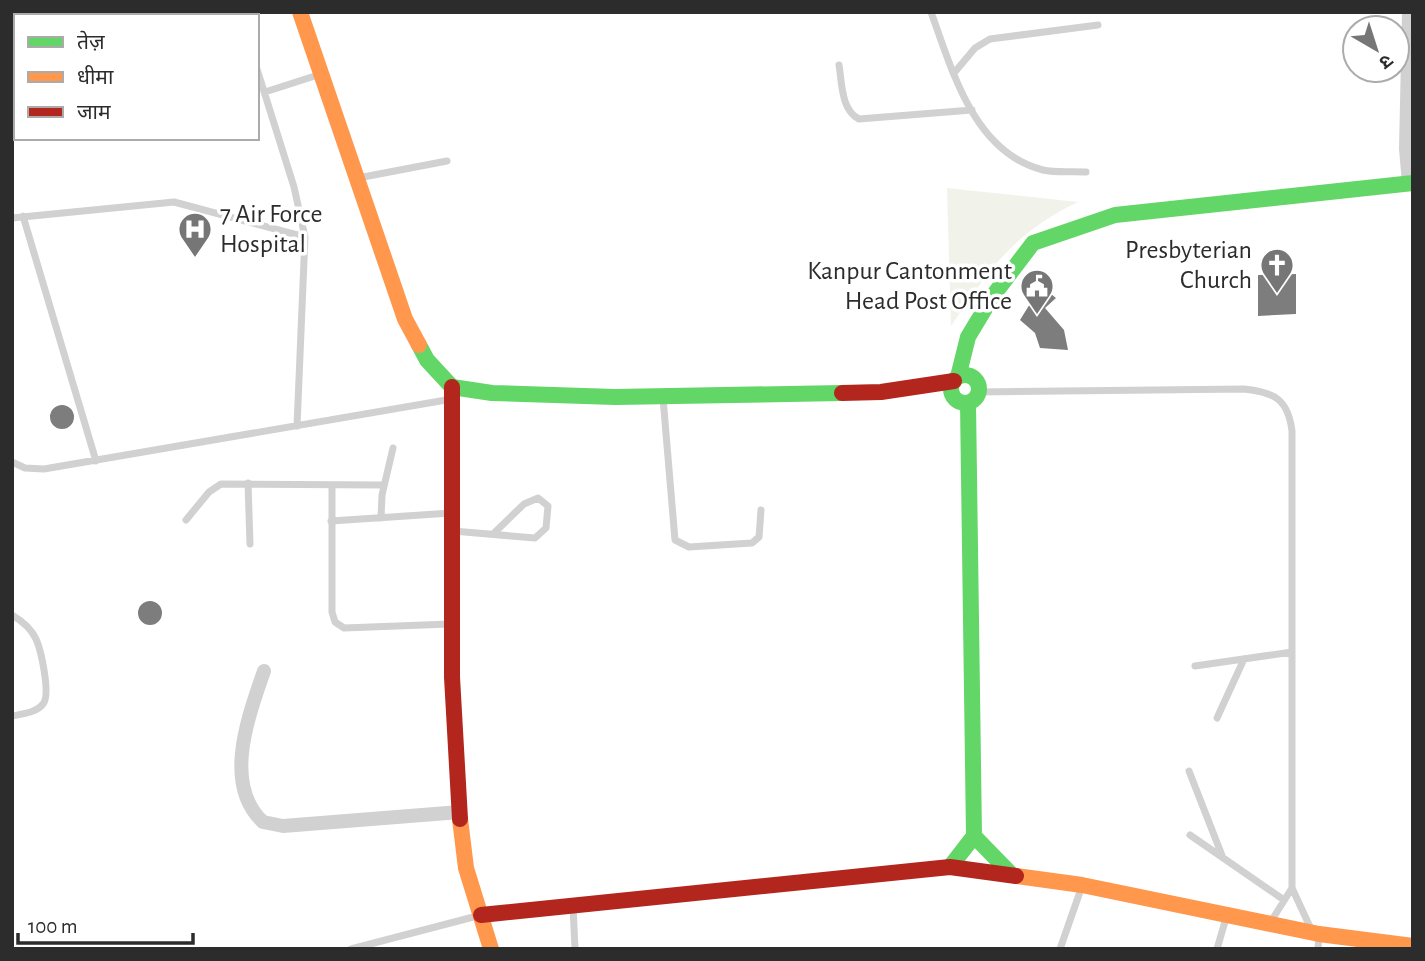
<svg xmlns="http://www.w3.org/2000/svg" width="1425" height="961" font-family="'Alegreya Sans','Noto Sans Devanagari',sans-serif">
<style>
.green{fill:#f1f3eb}
.building{fill:#7d7d7d}
.lines{fill:none;stroke-linecap:round;stroke-linejoin:round}
.lane{stroke:#d1d1d1;stroke-width:7}
.street{stroke:#d1d1d1;stroke-width:14}
.fast{stroke:#63d668;stroke-width:16}
.slow{stroke:#ff974d;stroke-width:16}
.jam{stroke:#b3261e;stroke-width:16}
.labels{text-anchor:middle;dominant-baseline:central;stroke-width:7;stroke-linejoin:round;paint-order:stroke}
.poi-label{font-size:26px;fill:#2c2c2c;stroke:#fff;text-anchor:end}
</style>
<rect width="100%" height="100%" fill="#fff"/>
<path class="green" d="M947 188 1078 202C1012 234 991 268 951 326Z"/>
<path class="building" d="M1296 274V314L1258 316V275Z
M1041 286 1056 298 1045 308 1064 330 1068 350 1040 348 1035 333 1020 320Z
M50 417a12 12 0 1 1 24 0a12 12 0 1 1-24 0Z
M138 613a12 12 0 1 1 24 0a12 12 0 1 1-24 0Z"/>
<g class="lines">
<path class="lane" d="M20 12 21 16
M240 12 241 16
M931 12C952 70 974 153 1043 170 1056 173 1072 171 1086 172
M839 65C842 83 841 110 859 119L972 110
M257 69 294 187 305 237 297 426
M954 73 975 48 990 39 1098 25
M265 92 321 74
M12 137 16 136
M358 178 447 161
M23 216 96 461
M12 218 174 202 305 237
M979 392 1244 389C1274 392 1288 399 1292 431V888L1311 929
M663 398 675 540 689 547 752 543 759 537 761 510
M12 462 25 468 44 469 452 399
M248 483 250 544
M332 485V612L335 622 344 628 450 624
M381 518 382 495 393 448
M186 520 209 492 221 484 384 485
M331 521 451 513
M453 531 535 538 546 528 548 506 538 498 524 504 493 534
M12 615C22 621 31 628 36 639 41 650 51 695 43 704 36 713 22 714 12 716
M1195 666 1292 652
M1217 718 1244 659
M1189 771 1223 858
M1190 835 1284 900
M573 906 575 949
M1270 923 1292 888
M351 949 481 915
M1060 949 1082 886
M1217 949 1226 918
M1318 949 1319 934"/>
<path class="street" d="M1409 183 1406 149 1409 12
M264 671C249 715 222 784 263 822L283 826 460 812"/>
<path class="fast" d="M419 345 427 360 452 387 492 393 615 397 842 393
M951 389a14 14 0 1 1 28 0a14 14 0 1 1-28 0Z
M958 377 968 337 992 297 1033 243 1115 215 1413 183
M974 836 1012 875
M950 867 974 836 968 403"/>
<path class="slow" d="M300 12 405 319 419 345
M460 819 466 868 491 949
M1016 876 1082 885 1319 934 1413 946"/>
<path class="jam" d="M452 387V677L460 819
M842 393 881 392 954 381
M481 915 950 867 1016 876"/>
</g>
<defs>
<symbol id="hospital-pin" viewBox="-11 -11 22 30"><path d="M0 17L-7.5 6A9.5 9.5 0 1 1 7.5 6Z" fill="#767676" stroke="#fff"/><path d="M-5-5h3v3.5h4V-5h3V5h-3V1.5h-4V5h-3Z" fill="#fff"/></symbol>
<symbol id="church-pin" viewBox="-11 -11 22 30"><path d="M0 17L-7.5 6A9.5 9.5 0 1 1 7.5 6Z" fill="#767676" stroke="#fff"/><path d="M-1.2-6h2.4v3.5h3.3v2.4h-3.3V6h-2.4V-.1h-3.3v-2.4h3.3Z" fill="#fff"/></symbol>
<symbol id="civic-pin" viewBox="-11 -11 22 30"><path d="M0 17L-7.5 6A9.5 9.5 0 1 1 7.5 6Z" fill="#767676" stroke="#fff"/><path d="M-.6-6.5H3V-4.5H.6V-3L4-1V1h2V6H-6V1h2V-1L-.6-3ZM-1.2 2.5V6h2.4V2.5Z" fill="#fff"/></symbol>
</defs>
<g fill-rule="evenodd">
<use href="#hospital-pin" x="176" y="210" width="38" height="52"/>
<use href="#church-pin" x="1258" y="246" width="38" height="52"/>
<use href="#civic-pin" x="1018" y="267" width="38" height="52"/>
</g>
<g class="labels">
<g class="poi-label">
<text x="220" y="214" text-anchor="start">7 Air Force<tspan x="220" dy="30">Hospital</tspan></text>
<text x="1252" y="250">Presbyterian<tspan x="1252" dy="30">Church</tspan></text>
<text x="1012" y="271">Kanpur Cantonment<tspan x="1012" dy="30">Head Post Office</tspan></text>
</g>
</g>
<rect width="1425" height="961" fill="none" stroke="#2c2c2c" stroke-width="28"/>
<rect x="14" y="14" width="245" height="126" fill="#ffffff" stroke="#ababab" stroke-width="2"/>
<rect x="28" y="37" width="35" height="10" fill="#63d668" stroke="#ababab" stroke-width="2"/>
<text x="77" y="49" font-size="21" fill="#2c2c2c">तेज़</text>
<rect x="28" y="72" width="35" height="10" fill="#ff974d" stroke="#ababab" stroke-width="2"/>
<text x="77" y="84" font-size="21" fill="#2c2c2c">धीमा</text>
<rect x="28" y="107" width="35" height="10" fill="#b3261e" stroke="#ababab" stroke-width="2"/>
<text x="77" y="119" font-size="21" fill="#2c2c2c">जाम</text>
<g transform="translate(1376 49) rotate(141)"><circle r="33" fill="#ffffff" stroke="#ababab" stroke-width="2"/>
<path d="M0-5L12 26L0 18L-12 26Z" fill="#767676"/>
<text y="-10" font-size="19" font-weight="bold" text-anchor="middle" fill="#2c2c2c">उ</text>
</g>
<path d="M18 933v10h175v-10" fill="none" stroke="#2c2c2c" stroke-width="3.5"/>
<text x="28" y="933" font-size="21" fill="#2c2c2c" stroke="#ffffff" stroke-width="5" paint-order="stroke">100 m</text>
</svg>
